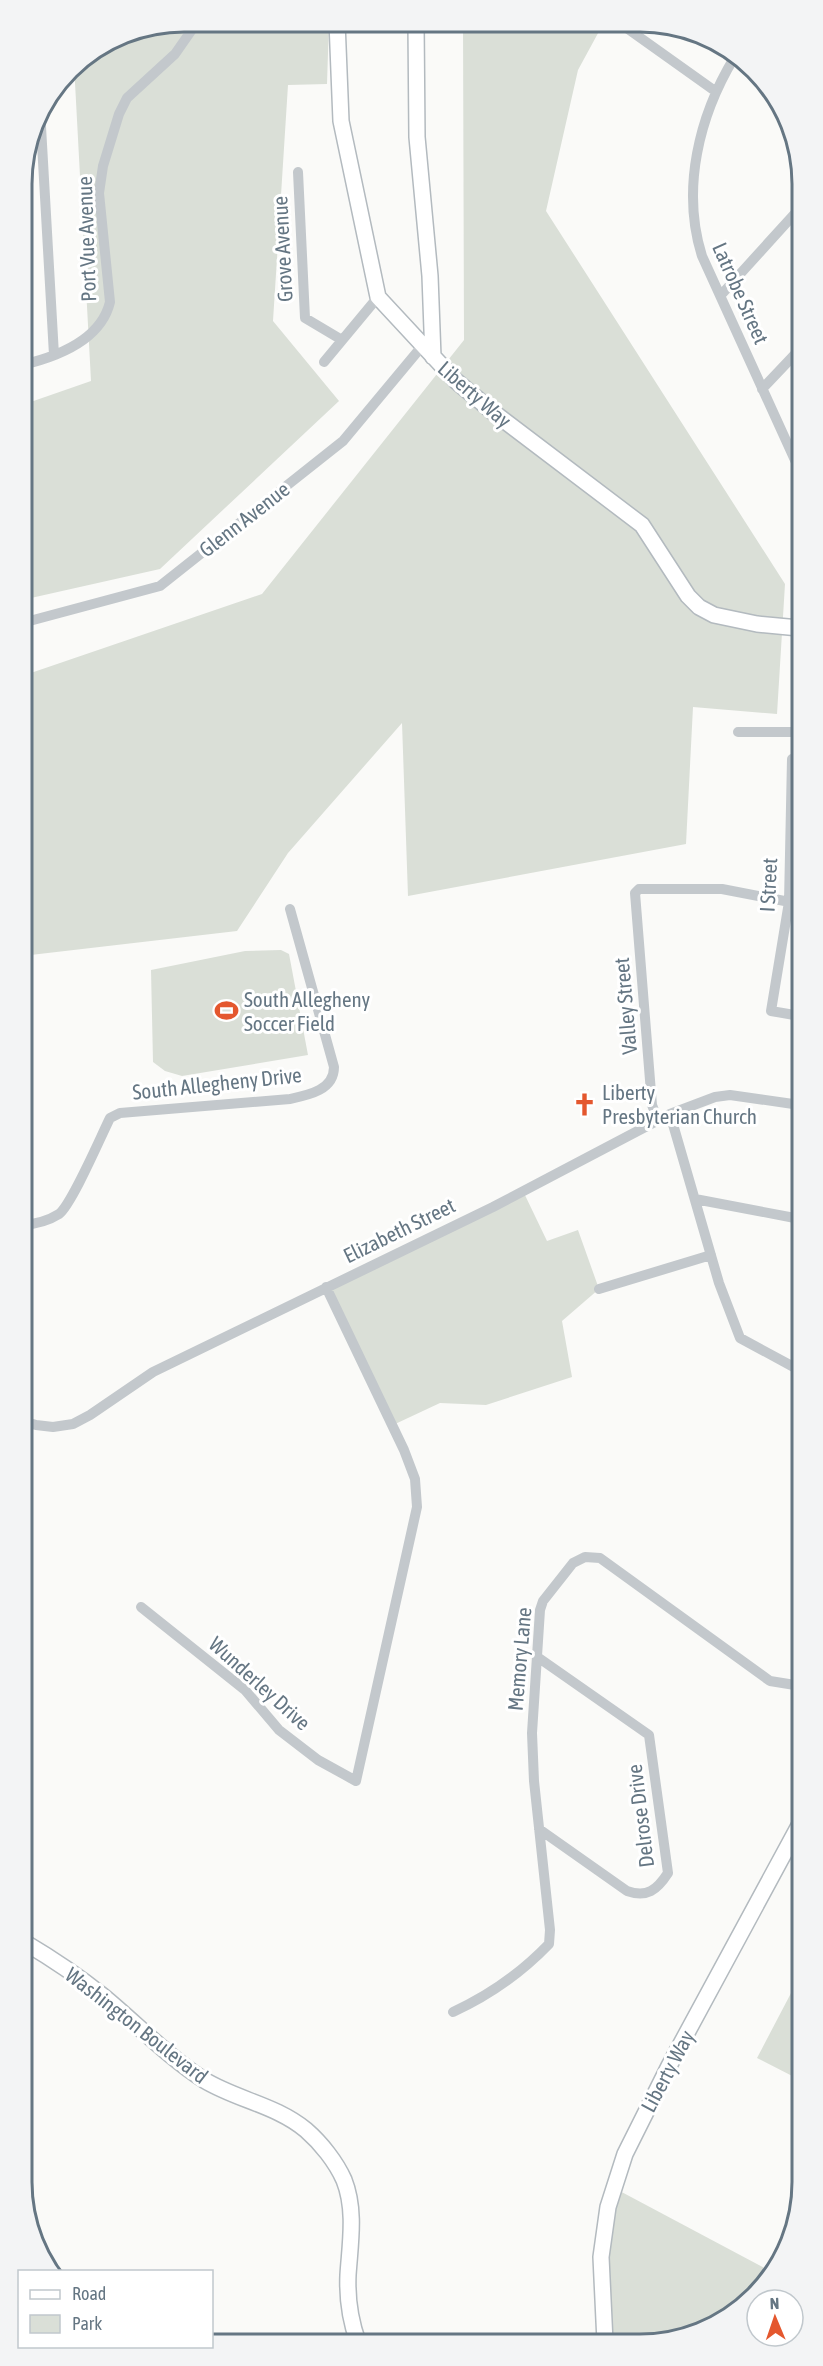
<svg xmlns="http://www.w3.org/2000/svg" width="823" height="2366" font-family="'Asap Condensed',sans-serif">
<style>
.green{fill:#dadfd7}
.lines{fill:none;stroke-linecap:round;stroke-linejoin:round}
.secondary-casing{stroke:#b3babf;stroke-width:18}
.street{stroke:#c3c8cc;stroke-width:10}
.secondary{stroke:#fff;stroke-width:15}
.labels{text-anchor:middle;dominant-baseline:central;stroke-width:6;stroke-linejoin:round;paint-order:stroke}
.street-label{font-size:21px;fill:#657683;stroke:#fff}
.poi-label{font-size:21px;fill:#657683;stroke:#fff;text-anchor:start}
.rim{fill:none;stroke:#657683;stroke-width:3}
</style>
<rect width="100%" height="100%" fill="#fafaf8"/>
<path class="green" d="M183 21 329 22 327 84 288 85 273 321 339 401 160 569 22 600V405L91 381 74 64 122 33Z
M463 23 603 24 578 70 546 211 785 584 777 714 693 707 686 844 408 896 402 723 288 853 237 931 22 956V676L262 594 464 340Z
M281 950 289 954 308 1055 182 1076 165 1071 153 1062 151 970 245 951Z
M523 1191 547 1241 578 1230 599 1289 562 1321 572 1377 486 1405 440 1403 393 1425 326 1287Z
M801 1974 802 2081 757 2058Z
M616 2189 772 2272C751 2307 712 2333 672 2341 654 2345 627 2342 608 2342L604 2285Z"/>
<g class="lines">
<defs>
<path id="secondary" d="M337 22 341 121 378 297 456 381 493 412 642 525 688 596 699 607 714 615 757 624 799 628
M416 23 417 137 430 276 433 357
M24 1942C51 1958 78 1976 103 1996 137 2024 167 2056 204 2080 237 2100 276 2105 306 2130 321 2143 336 2162 344 2180 356 2210 350 2244 348 2275 347 2298 350 2320 358 2342
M605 2342 601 2257 608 2207 625 2154 669 2066 801 1822"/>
</defs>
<use href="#secondary" class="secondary-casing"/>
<path class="street" d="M628 29 715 91
M734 58C699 116 681 189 702 256L799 469
M40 109 54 355
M298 172 305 318 342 340
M721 295 799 209
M324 362 378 297
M22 365C56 357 101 340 110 302L99 193 103 166 119 114 127 98 175 54 198 21
M762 389 799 350
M22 623 160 586 343 441 423 345
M738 732H800
M792 759 789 902 771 1011 800 1016
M670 1114 719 1283 740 1338 801 1371
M658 1121 652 1105 635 893 639 889H722L800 904
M695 1199 800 1219
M23 1225C35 1224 48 1221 59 1214 72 1204 101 1136 110 1118L120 1113 290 1099C309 1095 334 1090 334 1067L290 909
M599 1289 711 1255
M23 1421 36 1425 53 1427 73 1424 90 1415 153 1372 493 1207 670 1114 715 1097 730 1095 800 1105
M141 1607 245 1690 279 1730 318 1760 356 1781 417 1507 415 1479 404 1450 326 1287
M536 1656 649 1735 668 1873C657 1890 647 1898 627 1891L539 1829
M453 2012C488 1996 522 1972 549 1944L550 1930 534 1781 532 1733 540 1610 543 1601 573 1563 585 1557 600 1558 770 1681 801 1686"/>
<use href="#secondary" class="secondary"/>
</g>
<defs>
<symbol id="stadium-bare" viewBox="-9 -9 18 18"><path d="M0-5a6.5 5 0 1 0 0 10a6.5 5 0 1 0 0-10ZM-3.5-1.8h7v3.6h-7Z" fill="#e4572e" stroke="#fff" stroke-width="2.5" paint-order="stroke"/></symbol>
<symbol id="church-bare" viewBox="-9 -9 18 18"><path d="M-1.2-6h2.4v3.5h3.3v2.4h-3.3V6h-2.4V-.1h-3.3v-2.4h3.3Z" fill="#e4572e" stroke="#fff" stroke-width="2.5" paint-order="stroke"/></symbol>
</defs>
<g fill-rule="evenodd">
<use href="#stadium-bare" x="210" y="994" width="33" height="33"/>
<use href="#church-bare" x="568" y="1088" width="33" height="33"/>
</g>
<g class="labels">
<g class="street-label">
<text transform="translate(86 239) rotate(-92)">Port Vue Avenue</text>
<text transform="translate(282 249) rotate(-93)">Grove Avenue</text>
<text transform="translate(741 293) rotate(66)">Latrobe Street</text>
<text transform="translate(475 394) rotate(41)">Liberty Way</text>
<text transform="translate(244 519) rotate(-38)">Glenn Avenue</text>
<text transform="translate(768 885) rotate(-87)">I Street</text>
<text transform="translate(625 1006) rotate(-95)">Valley Street</text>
<text transform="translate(217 1083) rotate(-6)">South Allegheny Drive</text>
<text transform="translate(399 1230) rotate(-26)">Elizabeth Street</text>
<text transform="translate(519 1659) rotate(-85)">Memory Lane</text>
<text transform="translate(260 1683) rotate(42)">Wunderley Drive</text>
<text transform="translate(640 1816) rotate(-97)">Delrose Drive</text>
<text transform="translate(137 2025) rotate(38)">Washington Boulevard</text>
<text transform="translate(667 2071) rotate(-62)">Liberty Way</text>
</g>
<g class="poi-label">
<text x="244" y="999">South Allegheny<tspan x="244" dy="24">Soccer Field</tspan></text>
<text x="602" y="1092">Liberty<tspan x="602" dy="24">Presbyterian Church</tspan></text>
</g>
</g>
<path d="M0 0H823V2366H0ZM184 32H640A152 152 0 0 1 792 184V2182A152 152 0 0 1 640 2334H184A152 152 0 0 1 32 2182V184A152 152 0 0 1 184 32Z" fill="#f3f4f5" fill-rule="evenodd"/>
<path class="rim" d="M184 32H640A152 152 0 0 1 792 184V2182A152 152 0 0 1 640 2334H184A152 152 0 0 1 32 2182V184A152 152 0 0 1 184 32Z"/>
<rect x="18" y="2270" width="195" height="78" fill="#ffffff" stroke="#c1c8cd" stroke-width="1.5"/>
<rect x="30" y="2290" width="30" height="9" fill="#ffffff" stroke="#c1c8cd" stroke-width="1.5"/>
<text x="72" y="2300" font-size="18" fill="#657683">Road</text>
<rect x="30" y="2315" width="30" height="18" fill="#dadfd7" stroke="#c1c8cd" stroke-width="1.5"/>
<text x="72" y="2330" font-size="18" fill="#657683">Park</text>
<g transform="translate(775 2318) rotate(358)"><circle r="28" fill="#ffffff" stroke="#c1c8cd" stroke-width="1.5"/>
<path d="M0-4.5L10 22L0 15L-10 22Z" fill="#e4572e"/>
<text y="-9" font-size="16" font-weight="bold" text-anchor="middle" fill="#657683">N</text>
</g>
</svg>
